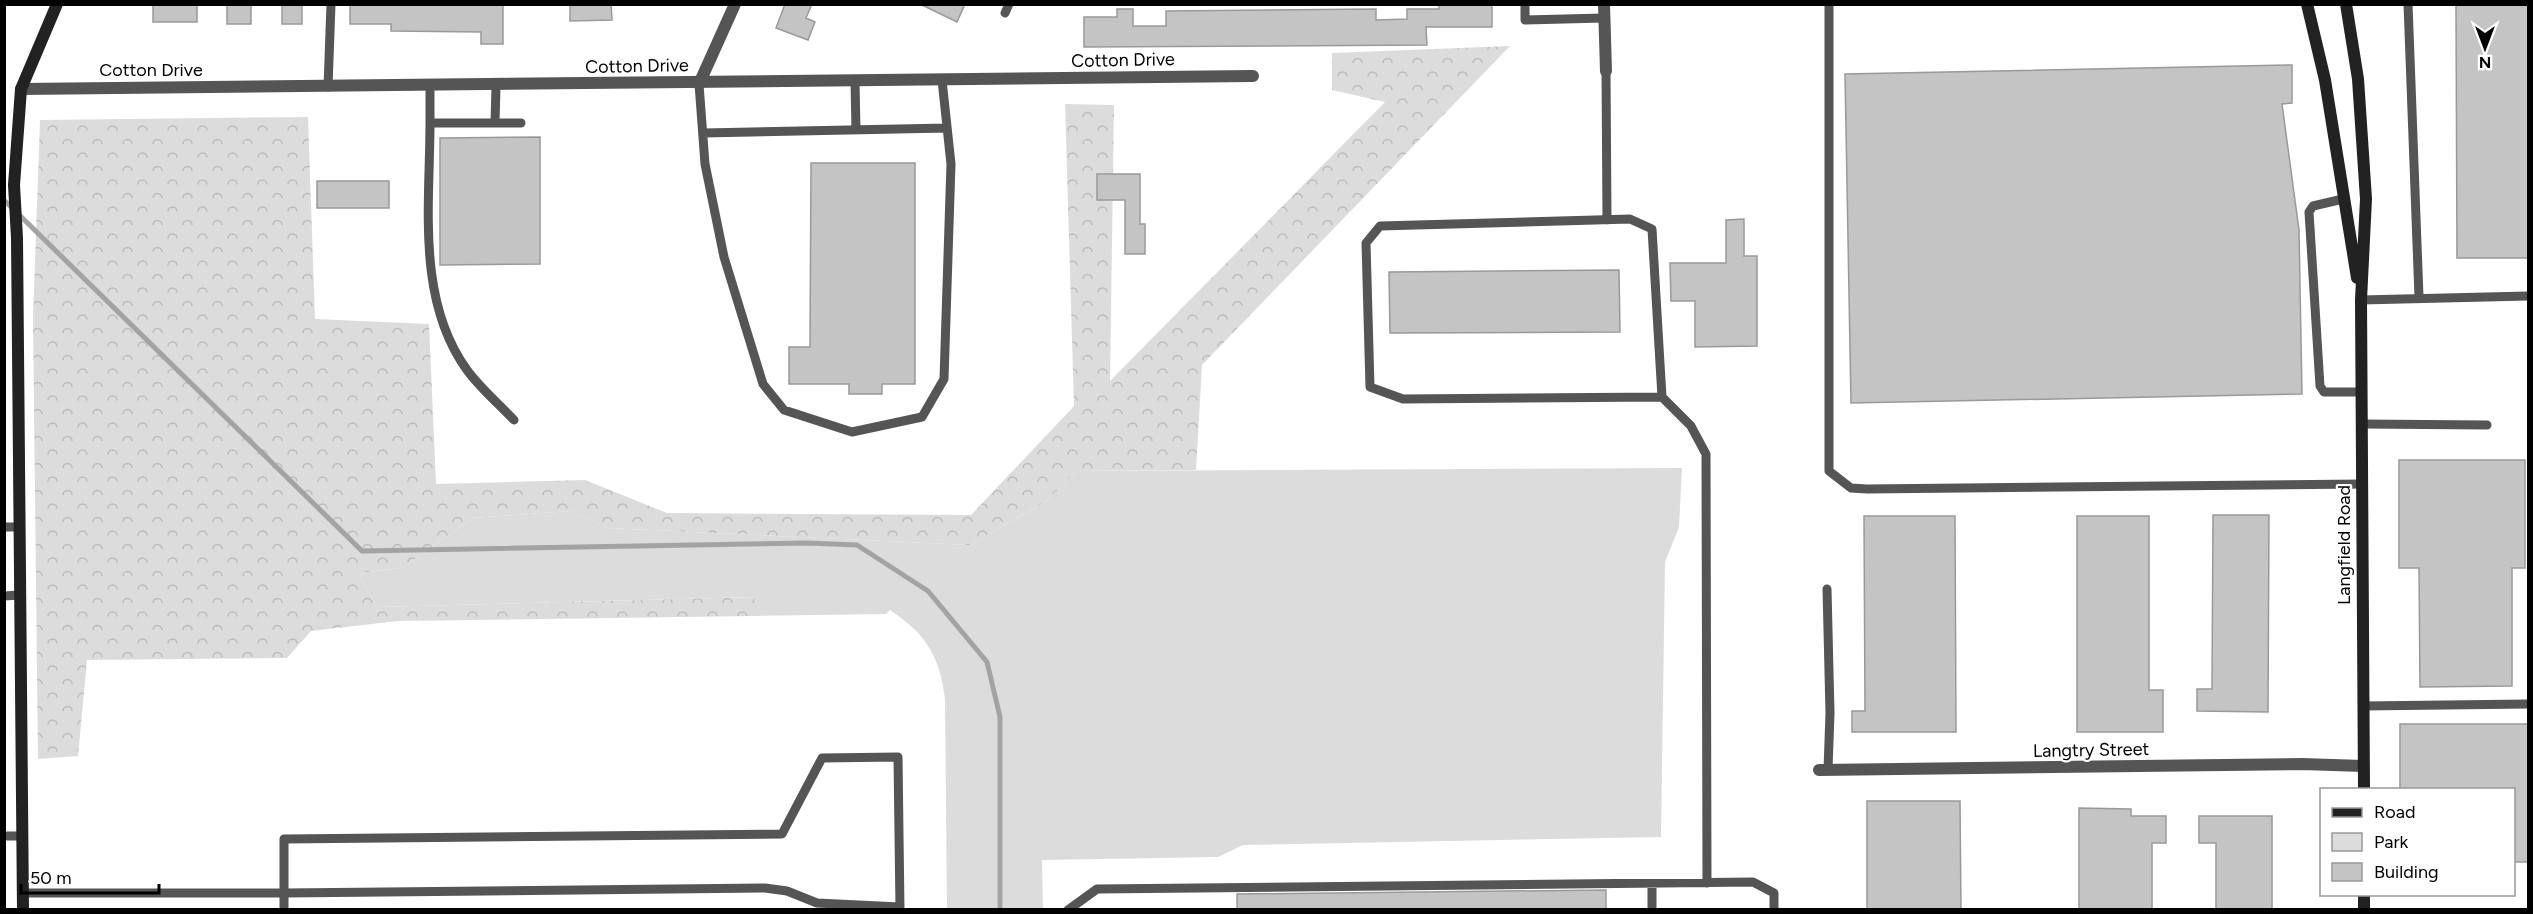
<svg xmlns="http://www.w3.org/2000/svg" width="2533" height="914" font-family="Figtree,sans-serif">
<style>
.green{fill:#dcdcdc}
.forest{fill:url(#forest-crowns)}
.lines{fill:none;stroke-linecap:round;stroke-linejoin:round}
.stream{stroke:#a3a3a3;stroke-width:5}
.building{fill:#c4c4c4;stroke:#999;stroke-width:1.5}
.lane{stroke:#555;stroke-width:9}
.street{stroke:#555;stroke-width:12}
.secondary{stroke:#222;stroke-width:12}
.labels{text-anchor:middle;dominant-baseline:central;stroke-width:4.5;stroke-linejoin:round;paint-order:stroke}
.street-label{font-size:18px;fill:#000;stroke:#fff}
</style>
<defs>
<pattern id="forest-crowns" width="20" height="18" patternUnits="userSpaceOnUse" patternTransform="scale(1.5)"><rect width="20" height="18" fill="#dcdcdc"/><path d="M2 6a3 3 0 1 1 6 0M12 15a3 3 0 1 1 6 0" fill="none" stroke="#bbb"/></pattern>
</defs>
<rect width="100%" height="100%" fill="#fff"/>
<path class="green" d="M1682 468 1679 527 1665 562 1661 837 1243 845 1218 857 1042 860 1043 909H947L945 699C940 656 926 634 890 610L886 614 753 616 754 597 376 607 359 573 402 568 473 518 571 511 607 528 970 545 1045 502 1077 471Z"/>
<path class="forest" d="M1510 46 1202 365 1196 470 1077 471 1045 502 970 545 607 528 571 511 473 518 402 568 359 573 376 607 755 597 753 616 398 621 311 631 287 658 87 660 78 756 38 759 33 318 40 120 308 117 315 319 429 324 436 484 585 480 667 513 971 515 1074 406 1065 104 1114 105 1110 381 1385 102 1332 90V53Z"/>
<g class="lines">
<path class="stream" d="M4 200 362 551 806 543 857 545 928 591 987 662 1000 717V910"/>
</g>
<path class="building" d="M153 4H197V22H153Z
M227 4H251V24H227Z
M282 4H302V24H282Z
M350 4H503V44H481V32L391 31V24H350Z
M570 4H611L612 20 570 21Z
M785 4H812L806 18 815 22 808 40 776 28Z
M920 4H965L957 22Z
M1439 4H1492V27H1426L1427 45 1084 47V17H1117V9H1133V26H1166V11L1376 9V20L1407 19V9H1439Z
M2456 4H2529V258H2457Z
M2292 65V103L2282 104 2299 230 2302 394 1851 403 1845 74Z
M540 137V264L440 265V138Z
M811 163H915V384H882V394H849V384H789V347H810Z
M1097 174H1140V224H1145V254H1125V200H1097Z
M317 181H389V208H317Z
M1744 219V256H1757V346L1695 347V301H1671L1670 263H1726V220Z
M1619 270 1620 332 1390 333 1389 272Z
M2399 460H2525V568H2512V686L2420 687 2419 568H2399Z
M2213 515H2269L2268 712 2197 711V689H2212Z
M1864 516H1955L1956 732H1852V711H1865Z
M2077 516H2149V690H2163V732H2077Z
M2400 724H2529V862H2514V789H2400Z
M1867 801H1960L1961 909H1867Z
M2079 808 2131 809V816H2166V843H2152V909H2079Z
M2199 816H2272V909H2216V843H2199Z
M1606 890V909H1237V894Z"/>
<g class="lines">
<path class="lane" d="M1525 4V20L1604 18
M1829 4V471L1851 488 1867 489 2362 484
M2408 4 2419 297
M1005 13 1009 4
M1606 71 1607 220
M855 82 856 130
M699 84 705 164 724 257 763 384 784 410 852 432 922 417 944 379 951 164 942 80
M328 87 331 4
M430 87V123H495L496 86
M430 123C430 204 416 300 467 370 480 388 499 404 514 420
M495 123H521
M703 133 947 128
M2343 199 2313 206 2309 212 2320 386 2324 392H2362
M2361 300 2528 296
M1662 397 1652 229 1630 219 1380 226 1366 243 1370 387 1403 399 1662 397 1691 426 1706 454 1707 883
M2362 424 2487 425
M4 527H19
M1827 589 1830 713 1828 770
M4 596 20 595
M2363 706 2528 704
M4 836H21
M1652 884V910
M22 893H284V839L782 834 822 758 898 757 900 910
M284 910V893L765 888 787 891 817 903 900 907
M1068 910 1097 889 1753 882 1774 893V910"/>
<path class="street" d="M1604 4 1606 71
M699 84 735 4
M21 89 1253 76
M1819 770 2302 764 2363 766"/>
<path class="secondary" d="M2307 4 2325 80 2357 278
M2346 4 2358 79 2366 199 2361 300 2364 790
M2364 894V910
M23 910 17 238 14 185 21 89 57 4"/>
</g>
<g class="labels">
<g class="street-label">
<text transform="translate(1123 60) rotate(-1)">Cotton Drive</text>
<text transform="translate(637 66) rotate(-1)">Cotton Drive</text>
<text x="151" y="70">Cotton Drive</text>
<text transform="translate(2344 545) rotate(-90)">Langfield Road</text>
<text transform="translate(2091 750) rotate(-1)">Langtry Street</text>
</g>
</g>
<rect width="2533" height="914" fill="none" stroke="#000000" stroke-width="12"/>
<rect x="2320" y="788" width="195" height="108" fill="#ffffff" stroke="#999999" stroke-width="1.5"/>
<rect x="2332" y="808" width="30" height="9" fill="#222222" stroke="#999999" stroke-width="1.5"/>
<text x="2374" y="818" font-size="18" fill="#000000">Road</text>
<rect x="2332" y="833" width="30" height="18" fill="#dcdcdc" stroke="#999999" stroke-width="1.5"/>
<text x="2374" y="848" font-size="18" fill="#000000">Park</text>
<rect x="2332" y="863" width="30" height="18" fill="#c4c4c4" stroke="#999999" stroke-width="1.5"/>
<text x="2374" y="878" font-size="18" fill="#000000">Building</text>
<g transform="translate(2485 48) rotate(180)" stroke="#ffffff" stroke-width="4.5" paint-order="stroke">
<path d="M0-4.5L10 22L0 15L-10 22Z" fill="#000000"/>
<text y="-9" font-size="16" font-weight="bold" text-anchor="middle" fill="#000000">N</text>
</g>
<path d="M21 884v9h138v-9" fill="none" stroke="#000000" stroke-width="3"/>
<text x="30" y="884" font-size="18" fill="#000000" stroke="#ffffff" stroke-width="4.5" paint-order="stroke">50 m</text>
</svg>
